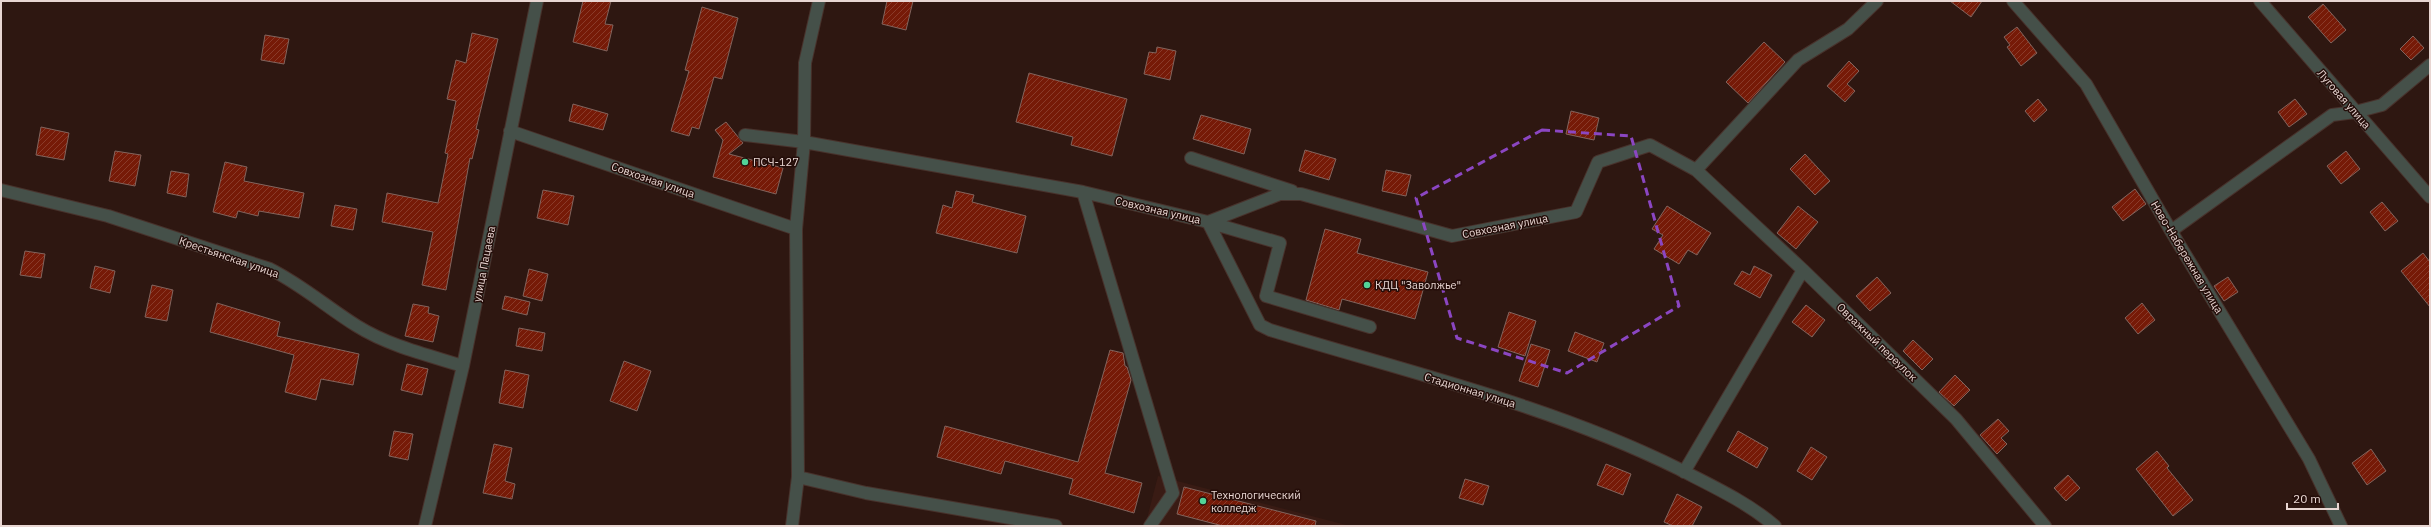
<svg xmlns="http://www.w3.org/2000/svg" width="2431" height="527" viewBox="0 0 2431 527" font-family="'IBM Plex Sans',sans-serif">
<style>
.built{fill:#391b14}
.building{fill:url(#building-hatch);stroke:#82645d}
.lines{fill:none;stroke-linecap:round;stroke-linejoin:round}
.minor-casing{stroke:#48322c;stroke-width:14}
.minor{stroke:#455049;stroke-width:12}
.marked{fill:none;stroke:#8b46c2;stroke-width:3;stroke-dasharray:8 5;stroke-linejoin:round}
.poi-dot{fill:#52d397;stroke:#240d09;stroke-width:1.5}
.labels{text-anchor:middle;dominant-baseline:central;stroke-width:3;stroke-linejoin:round;paint-order:stroke}
.street-label{font-size:11px;fill:#e8d6d2;stroke:#240d09}
.poi-label{font-size:11px;fill:#e8d6d2;stroke:#240d09;text-anchor:start}
</style>
<defs>
<pattern id="building-hatch" width="6" height="6" patternUnits="userSpaceOnUse"><rect width="6" height="6" fill="#761a07"/><path d="M-1 1l2-2M0 6l6-6M5 7l2-2" fill="none" stroke="#8a3b2a"/></pattern>
</defs>
<rect width="100%" height="100%" fill="#2e1711"/>
<!-- built -->
<path class="built" d="M 1158,476 L 1350,526 L 1145,526 Z"/>
<!-- building -->
<path class="building" d="M 583,1 L 611,1 L 605,24 L 613,25 L 607,51 L 573,42 Z
M 887,1 L 913,1 L 906,30 L 882,24 Z
M 1950,1 L 1982,1 L 1971,17 Z
M 2323,4 L 2346,30 L 2331,43 L 2308,17 Z
M 702,7 L 738,18 L 722,79 L 714,77 L 699,129 L 692,127 L 689,136 L 671,131 L 689,71 L 685,70 Z
M 2017,27 L 2037,53 L 2021,66 L 2007,47 L 2010,45 L 2004,37 Z
M 472,33 L 498,39 L 476,129 L 479,130 L 472,159 L 470,158 L 446,290 L 422,285 L 433,232 L 382,222 L 387,193 L 438,203 L 448,154 L 445,153 L 456,101 L 447,99 L 456,60 L 466,63 Z
M 265,35 L 289,39 L 284,64 L 261,60 Z
M 2413,36 L 2424,48 L 2411,60 L 2400,49 Z
M 1764,42 L 1785,62 L 1748,103 L 1726,82 Z
M 1157,47 L 1176,51 L 1170,80 L 1144,74 L 1149,52 L 1156,53 Z
M 1849,61 L 1859,71 L 1847,84 L 1855,91 L 1845,102 L 1827,86 Z
M 1029,73 L 1127,99 L 1112,156 L 1071,145 L 1073,137 L 1016,122 Z
M 2038,99 L 2047,110 L 2034,122 L 2025,111 Z
M 2295,99 L 2307,114 L 2289,127 L 2278,112 Z
M 573,104 L 608,114 L 603,130 L 569,121 Z
M 1571,111 L 1599,118 L 1594,140 L 1566,134 Z
M 1201,115 L 1251,129 L 1244,154 L 1193,139 Z
M 726,122 L 743,143 L 729,154 L 783,168 L 776,194 L 713,177 L 723,140 L 715,130 Z
M 41,127 L 69,133 L 64,160 L 36,155 Z
M 1305,150 L 1336,159 L 1329,180 L 1299,171 Z
M 115,151 L 141,155 L 135,186 L 109,181 Z
M 2346,151 L 2360,169 L 2341,184 L 2327,166 Z
M 1805,154 L 1830,181 L 1815,195 L 1790,169 Z
M 225,162 L 247,167 L 244,181 L 304,193 L 299,218 L 259,211 L 258,216 L 238,211 L 236,218 L 213,212 Z
M 1386,170 L 1411,175 L 1406,196 L 1382,191 Z
M 171,171 L 189,174 L 186,197 L 167,193 Z
M 2135,189 L 2146,204 L 2123,221 L 2112,207 Z
M 543,190 L 574,196 L 568,225 L 537,218 Z
M 956,191 L 974,195 L 972,202 L 1026,216 L 1017,253 L 936,233 L 943,205 L 952,208 Z
M 2382,202 L 2398,221 L 2385,231 L 2370,212 Z
M 335,205 L 357,209 L 353,230 L 331,226 Z
M 1667,206 L 1711,233 L 1697,255 L 1688,250 L 1679,264 L 1654,249 L 1663,235 L 1652,229 Z
M 1798,206 L 1818,222 L 1796,249 L 1777,233 Z
M 1325,229 L 1361,239 L 1357,253 L 1428,272 L 1415,319 L 1342,299 L 1339,310 L 1306,300 Z
M 25,251 L 45,254 L 41,278 L 20,275 Z
M 2423,253 L 2430,262 L 2430,307 L 2401,271 Z
M 95,266 L 115,271 L 110,293 L 90,288 Z
M 1754,266 L 1772,275 L 1760,298 L 1734,284 L 1742,271 L 1750,275 Z
M 529,269 L 548,274 L 542,301 L 523,296 Z
M 1877,277 L 1891,293 L 1870,311 L 1856,296 Z
M 2228,277 L 2238,292 L 2224,301 L 2214,286 Z
M 152,285 L 173,290 L 167,321 L 145,317 Z
M 505,296 L 530,302 L 527,315 L 502,309 Z
M 217,303 L 280,322 L 277,336 L 359,354 L 353,385 L 321,379 L 316,400 L 285,392 L 294,355 L 210,332 Z
M 2142,303 L 2155,320 L 2138,334 L 2125,318 Z
M 413,304 L 429,307 L 428,313 L 439,316 L 433,342 L 405,336 Z
M 1806,305 L 1825,320 L 1812,337 L 1792,322 Z
M 1509,312 L 1536,321 L 1525,356 L 1498,347 Z
M 519,328 L 545,333 L 542,351 L 516,346 Z
M 1575,332 L 1604,343 L 1597,362 L 1568,351 Z
M 1913,340 L 1933,359 L 1922,370 L 1903,351 Z
M 1531,344 L 1550,350 L 1538,387 L 1519,381 Z
M 1110,350 L 1123,353 L 1125,366 L 1127,367 L 1131,380 L 1105,473 L 1142,483 L 1134,513 L 1069,494 L 1073,479 L 1005,461 L 1001,474 L 937,457 L 945,426 L 1078,462 Z
M 624,361 L 651,371 L 637,411 L 610,401 Z
M 407,364 L 428,369 L 422,395 L 401,390 Z
M 505,370 L 529,375 L 523,408 L 499,403 Z
M 1955,375 L 1970,390 L 1954,406 L 1939,392 Z
M 1998,419 L 2009,431 L 2001,438 L 2007,444 L 1997,454 L 1980,435 Z
M 394,431 L 413,434 L 408,460 L 389,456 Z
M 1738,431 L 1768,448 L 1757,468 L 1727,451 Z
M 494,444 L 512,448 L 505,481 L 515,484 L 512,499 L 483,493 Z
M 1811,447 L 1827,457 L 1812,480 L 1797,471 Z
M 2371,449 L 2386,471 L 2367,485 L 2352,463 Z
M 2157,451 L 2169,466 L 2167,468 L 2193,500 L 2173,516 L 2136,469 Z
M 1606,464 L 1631,474 L 1623,495 L 1597,485 Z
M 2068,475 L 2080,488 L 2066,501 L 2054,488 Z
M 1465,479 L 1489,486 L 1483,505 L 1459,498 Z
M 1184,487 L 1316,521 L 1315,526 L 1223,526 L 1177,514 Z
M 1677,494 L 1702,507 L 1692,526 L 1673,526 L 1664,522 Z"/>
<g class="lines">
<!-- minor casing -->
<g class="minor-casing">
<path id="minor" d="M 2013,1 L 2086,84 L 2171,231 L 2309,459 L 2341,526
M 2260,1 L 2430,197
M 510,131 L 796,229
M 745,135 L 804,142 L 1083,192 L 1208,222 L 1280,194 L 1301,194 L 1452,236 L 1576,212 L 1598,162 L 1650,145 L 1696,170 L 1798,60 L 1848,29 L 1877,1
M 1191,158 L 1292,191
M 1696,170 L 1803,270 L 1956,419 L 2045,526
M 1,190 L 108,216 L 270,269 C 302,285 328,308 357,326 C 389,346 428,355 463,366
M 1083,192 L 1173,493 L 1150,526
M 1208,222 L 1260,325 L 1270,330 C 1407,372 1550,405 1679,469 C 1712,486 1747,502 1775,526
M 1208,222 L 1280,243 L 1266,296 L 1370,327
M 2171,231 L 2332,115 L 2355,112 L 2382,105 L 2430,65
M 1684,472 L 1803,270
M 798,477 L 866,493 L 1056,526
M 425,526 L 463,366 L 537,1
M 792,526 L 798,477 L 796,229 L 804,142 L 805,63 L 819,1"/>
</g>
<!-- minor -->
<use href="#minor" class="minor"/>
</g>
<!-- marked area -->
<path class="marked" d="M 1542,130 L 1631,136 L 1679,306 L 1567,373 L 1457,338 L 1416,198 Z"/>
<!-- markers -->
<g class="poi-dot">
<circle cx="745" cy="162" r="4"/>
<circle cx="1367" cy="285" r="4"/>
<circle cx="1203" cy="501" r="4"/>
</g>
<g class="labels">
<!-- street labels -->
<g class="street-label">
<text transform="translate(2344 99) rotate(49)">Луговая улица</text>
<text transform="translate(653 180) rotate(19)">Совхозная улица</text>
<text transform="translate(1158 210) rotate(13)">Совхозная улица</text>
<text transform="translate(1505 226) rotate(-11)">Совхозная улица</text>
<text transform="translate(229 257) rotate(19)">Крестьянская улица</text>
<text transform="translate(2187 257) rotate(59)">Ново-Набережная улица</text>
<text transform="translate(484 264) rotate(-79)">улица Пацаева</text>
<text transform="translate(1877 342) rotate(44)">Овражный переулок</text>
<text transform="translate(1470 390) rotate(17)">Стадионная улица</text>
</g>
<!-- poi labels -->
<g class="poi-label">
<text x="753" y="162">ПСЧ-127</text>
<text x="1375" y="285">КДЦ "Заволжье"</text>
<text x="1211" y="495">Технологический<tspan x="1211" dy="13">колледж</tspan></text>
</g>
</g>
<!-- border -->
<rect width="2431" height="527" fill="none" stroke="#e8d6d2" stroke-width="4"/>
<!-- scale -->
<path d="M2287 503v6h51v-6" fill="none" stroke="#e8d6d2" stroke-width="2"/>
<text x="2293" y="503" font-size="12" fill="#e8d6d2" stroke="#240d09" stroke-width="3" paint-order="stroke">20 m</text>
</svg>
